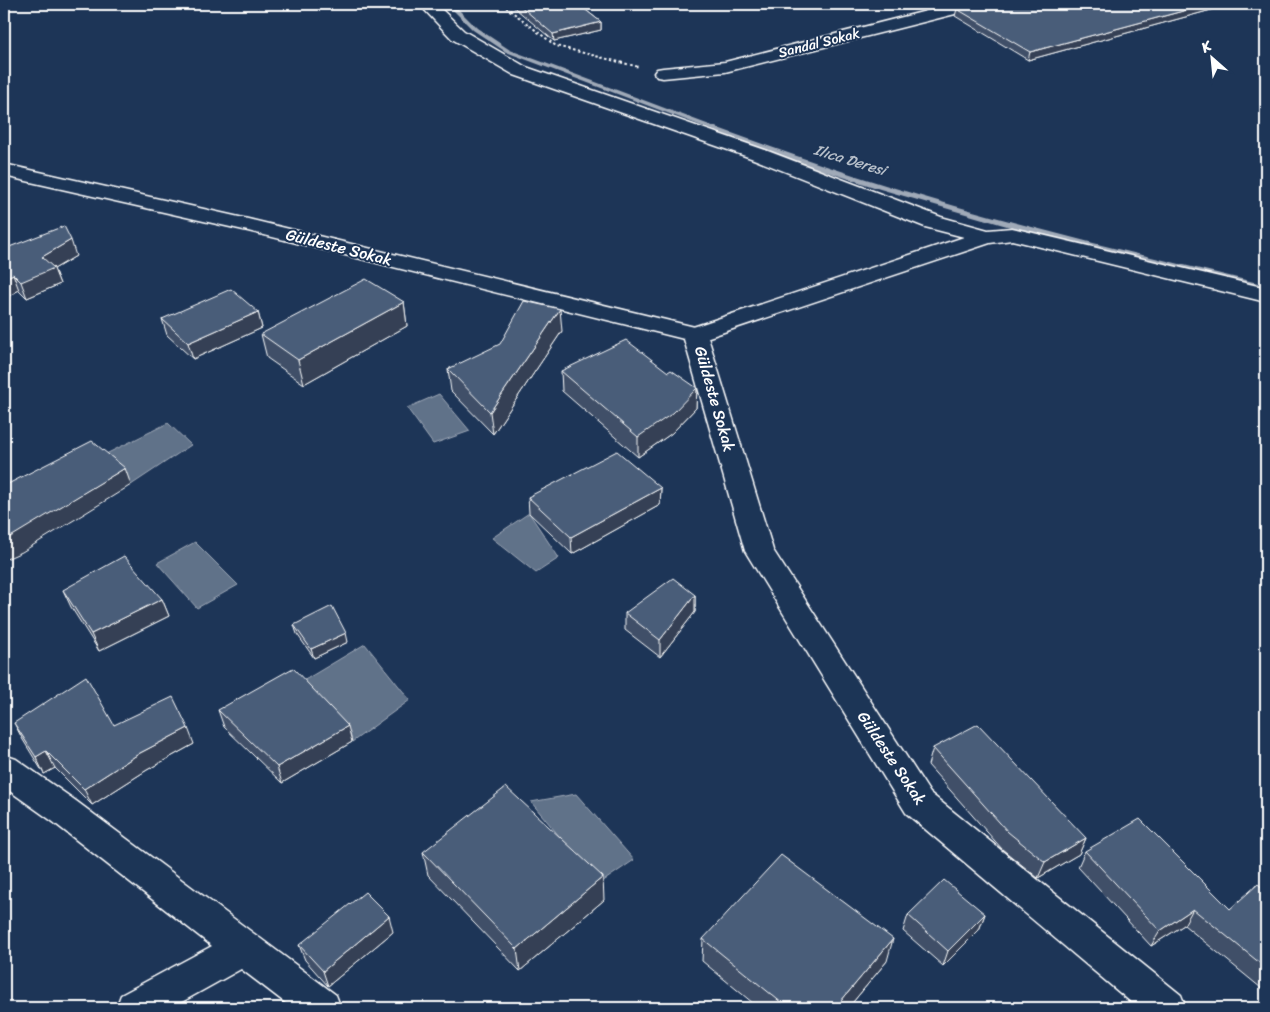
<svg xmlns="http://www.w3.org/2000/svg" width="1270" height="1012" viewBox="0 0 1270 1012" font-family="Sriracha,sans-serif">
<style>
.water{fill:#617289;stroke:#a0aab8}
.lines{fill:none;stroke-linecap:round;stroke-linejoin:round}
.stream{fill:#a0aab8;fill-rule:evenodd}
.street-casing{stroke:#fff;stroke-width:3}
.secondary-casing{stroke:#fff;stroke-width:3}
.path{stroke:#fff;stroke-width:2;stroke-dasharray:2.5 2.5;stroke-linecap:butt}
.street{fill:#1d3557;fill-rule:evenodd}
.secondary{fill:#1d3557;fill-rule:evenodd}
.wall{fill:#405068;stroke:#fff}
.shaded-wall{fill:#344155;stroke:#fff}
.building{fill:#4a5d79;stroke:#fff}
.labels{text-anchor:middle;dominant-baseline:central;stroke-width:4;stroke-linejoin:round;paint-order:stroke}
.far-street-label{font-size:14px;fill:#fff;stroke:#1d3557}
.far-water-label{font-size:15px;font-style:italic;fill:#b8c0ca;stroke:#1d3557}
.street-label{font-size:16px;fill:#fff;stroke:#1d3557}
</style>
<rect width="100%" height="100%" fill="#1d3557"/>
<filter id="ink" filterUnits="userSpaceOnUse"><feTurbulence type="fractalNoise" baseFrequency=".02" numOctaves="2"/><feDisplacementMap in="SourceGraphic" scale="10" xChannelSelector="R" yChannelSelector="G"/><feConvolveMatrix kernelMatrix="1 2 1 2 8 2 1 2 1" color-interpolation-filters="sRGB"/></filter>
<g filter="url(#ink)">
<!-- water -->
<path class="water" d="M 439,394 L 470,431 L 433,444 L 407,408 Z
M 168,423 L 191,445 L 131,485 L 98,458 Z
M 529,513 L 559,558 L 536,573 L 492,538 Z
M 195,542 L 238,585 L 197,608 L 157,563 Z
M 365,644 L 410,700 L 352,742 L 298,684 Z
M 576,794 L 634,860 L 599,884 L 531,802 Z"/>
<g class="lines">
<!-- stream -->
<path class="stream" d="M 447,4 L 453,4 L 477,28 L 510,50 C 635,96 758,146 885,185 C 1010,224 1138,254 1266,285 L 1266,289 L 1031,233 L 880,189 L 797,162 L 506,52 L 473,30 Z"/>
<!-- street casing -->
<g class="street-casing">
<path id="street" d="M 419,4 L 436,4 L 464,31 L 526,67 L 765,150 L 941,217 L 988,230 L 1012,228 L 1266,288 L 1266,302 L 1012,240 L 990,243 L 703,339 L 695,341 L 687,339 L 683,334 L 687,329 L 964,237 L 925,227 L 751,158 L 514,75 L 452,39 Z
M 954,4 L 981,4 L 979,8 L 725,72 L 663,78 L 657,77 L 654,73 L 657,69 L 663,68 L 725,62 Z
M 4,755 L 16,759 L 76,801 L 336,995 L 341,1008 L 292,1008 L 241,969 L 171,1008 L 116,1008 L 121,995 L 212,946 L 52,821 L 4,787 Z"/>
</g>
<!-- secondary casing -->
<g class="secondary-casing">
<path id="secondary" d="M 4,164 L 248,219 L 703,329 L 707,334 L 773,550 L 930,793 L 1181,995 L 1186,1008 L 1138,1008 L 906,813 L 745,551 L 684,339 L 248,231 L 4,176 Z"/>
</g>
<!-- path -->
<path class="path" d="M 502,4 L 556,46 L 639,67"/>
<!-- street -->
<use href="#street" class="street"/>
<!-- secondary -->
<use href="#secondary" class="secondary"/>
</g>
<!-- wall -->
<path class="wall" d="M 510,4 L 578,4 L 601,22 L 601,30 L 554,41 Z
M 976,4 L 1233,4 L 1028,60 L 955,16 L 957,9 Z
M 4,249 L 76,256 L 54,269 L 60,284 L 27,298 L 19,290 L 4,299 Z
M 404,302 L 407,326 L 304,384 L 267,358 L 261,334 Z
M 258,312 L 262,328 L 193,359 L 167,335 L 162,319 Z
M 562,331 L 493,434 L 451,391 L 448,369 Z
M 561,371 L 668,372 L 697,388 L 696,408 L 672,433 L 638,457 L 562,391 Z
M 661,488 L 660,505 L 572,554 L 529,513 L 528,497 Z
M 63,590 L 162,599 L 169,616 L 99,651 L 71,607 Z
M 695,595 L 695,612 L 660,657 L 625,630 L 625,613 Z
M 294,625 L 348,642 L 314,658 L 297,634 Z
M 218,710 L 352,742 L 282,783 L 224,727 Z
M 14,723 L 114,725 L 194,744 L 147,770 L 92,805 L 55,768 L 44,774 L 23,740 Z
M 933,748 L 1086,838 L 1079,854 L 1038,878 L 1002,849 L 928,765 Z
M 1085,851 L 1230,909 L 1266,891 L 1266,992 L 1184,925 L 1151,946 L 1078,867 Z
M 423,852 L 604,900 L 520,971 L 428,875 Z
M 985,914 L 979,930 L 943,966 L 903,931 L 908,915 Z
M 393,932 L 328,986 L 305,960 L 299,945 Z
M 703,939 L 887,961 L 848,1008 L 759,1008 L 702,961 Z"/>
<!-- shaded-wall -->
<path class="shaded-wall" d="M 1209,4 L 1233,4 L 1028,60 L 1030,52 Z
M 601,22 L 601,30 L 554,41 L 553,34 Z
M 71,240 L 76,256 L 54,269 L 60,284 L 27,298 L 21,282 L 42,257 Z
M 13,274 L 19,290 L 4,299 L 4,279 Z
M 404,302 L 407,326 L 304,384 L 298,360 Z
M 560,309 L 562,331 L 493,434 L 490,412 Z
M 258,312 L 262,328 L 193,359 L 188,343 Z
M 697,388 L 696,408 L 672,433 L 638,457 L 638,437 Z
M 125,468 L 131,485 L 22,552 L 4,560 L 4,540 Z
M 661,488 L 660,505 L 572,554 L 571,537 Z
M 695,595 L 695,612 L 660,657 L 660,640 Z
M 162,599 L 169,616 L 99,651 L 91,634 Z
M 346,633 L 348,642 L 314,658 L 311,649 Z
M 348,726 L 352,742 L 282,783 L 277,767 Z
M 188,728 L 194,744 L 147,770 L 92,805 L 84,789 L 140,753 Z
M 46,751 L 55,768 L 44,774 L 36,757 Z
M 1086,838 L 1079,854 L 1038,878 L 1045,862 Z
M 603,877 L 604,900 L 520,971 L 517,949 Z
M 1193,909 L 1184,925 L 1151,946 L 1160,931 Z
M 985,914 L 979,930 L 943,966 L 948,951 Z
M 389,916 L 393,932 L 328,986 L 323,971 Z
M 893,939 L 887,961 L 848,1008 L 835,1008 Z"/>
<!-- building -->
<path class="building" d="M 518,4 L 578,4 L 601,22 L 553,34 Z
M 976,4 L 1209,4 L 1030,52 L 957,9 Z
M 64,226 L 71,240 L 42,257 L 54,268 L 21,282 L 13,274 L 4,279 L 4,249 Z
M 366,279 L 404,302 L 298,360 L 261,334 Z
M 231,289 L 258,312 L 188,343 L 162,319 Z
M 524,301 L 560,309 L 490,412 L 448,369 L 500,344 Z
M 626,340 L 668,372 L 671,370 L 697,388 L 673,413 L 638,437 L 561,371 Z
M 92,441 L 125,468 L 14,535 L 4,540 L 4,486 Z
M 617,451 L 661,488 L 571,537 L 528,497 Z
M 124,556 L 162,599 L 91,634 L 63,590 Z
M 673,578 L 695,595 L 660,640 L 625,613 Z
M 332,606 L 346,633 L 311,649 L 294,625 Z
M 293,668 L 348,726 L 277,767 L 218,710 Z
M 86,676 L 114,725 L 173,697 L 188,728 L 140,753 L 84,789 L 46,751 L 36,757 L 14,723 Z
M 978,724 L 1086,838 L 1045,862 L 1008,832 L 933,748 Z
M 506,787 L 603,877 L 517,949 L 423,852 Z
M 1140,819 L 1230,909 L 1258,884 L 1266,891 L 1266,968 L 1193,909 L 1160,931 L 1085,851 Z
M 781,855 L 893,939 L 835,1008 L 788,1008 L 703,939 Z
M 944,880 L 985,914 L 948,951 L 908,915 Z
M 365,892 L 389,916 L 323,971 L 299,945 Z"/>
</g>
<g class="labels">
<!-- far-street labels -->
<g class="far-street-label">
<text transform="translate(819 43) rotate(-14)">Sandal Sokak</text>
</g>
<!-- far-water labels -->
<g class="far-water-label">
<text transform="translate(850 160) rotate(17)">Ilıca Deresi</text>
</g>
<!-- street labels -->
<g class="street-label">
<text transform="translate(339 247) rotate(14)">Güldeste Sokak</text>
<text transform="translate(715 399) rotate(74)">Güldeste Sokak</text>
<text transform="translate(892 758) rotate(56)">Güldeste Sokak</text>
</g>
</g>
<!-- margin -->
<rect width="1270" height="1012" fill="none" stroke="#1d3557" stroke-width="20"/>
<rect x="10" y="10" width="1250" height="992" fill="none" stroke="#fff" stroke-width="2" filter="url(#ink)"/>
<!-- north arrow -->
<g transform="translate(1212 58) rotate(333)" stroke="#1d3557" stroke-width="4" paint-order="stroke">
<path d="M0-4L9 19L0 12L-9 19Z" fill="#ffffff"/>
<text y="-8" font-size="14" font-weight="bold" text-anchor="middle" fill="#ffffff">K</text>
</g>
</svg>
